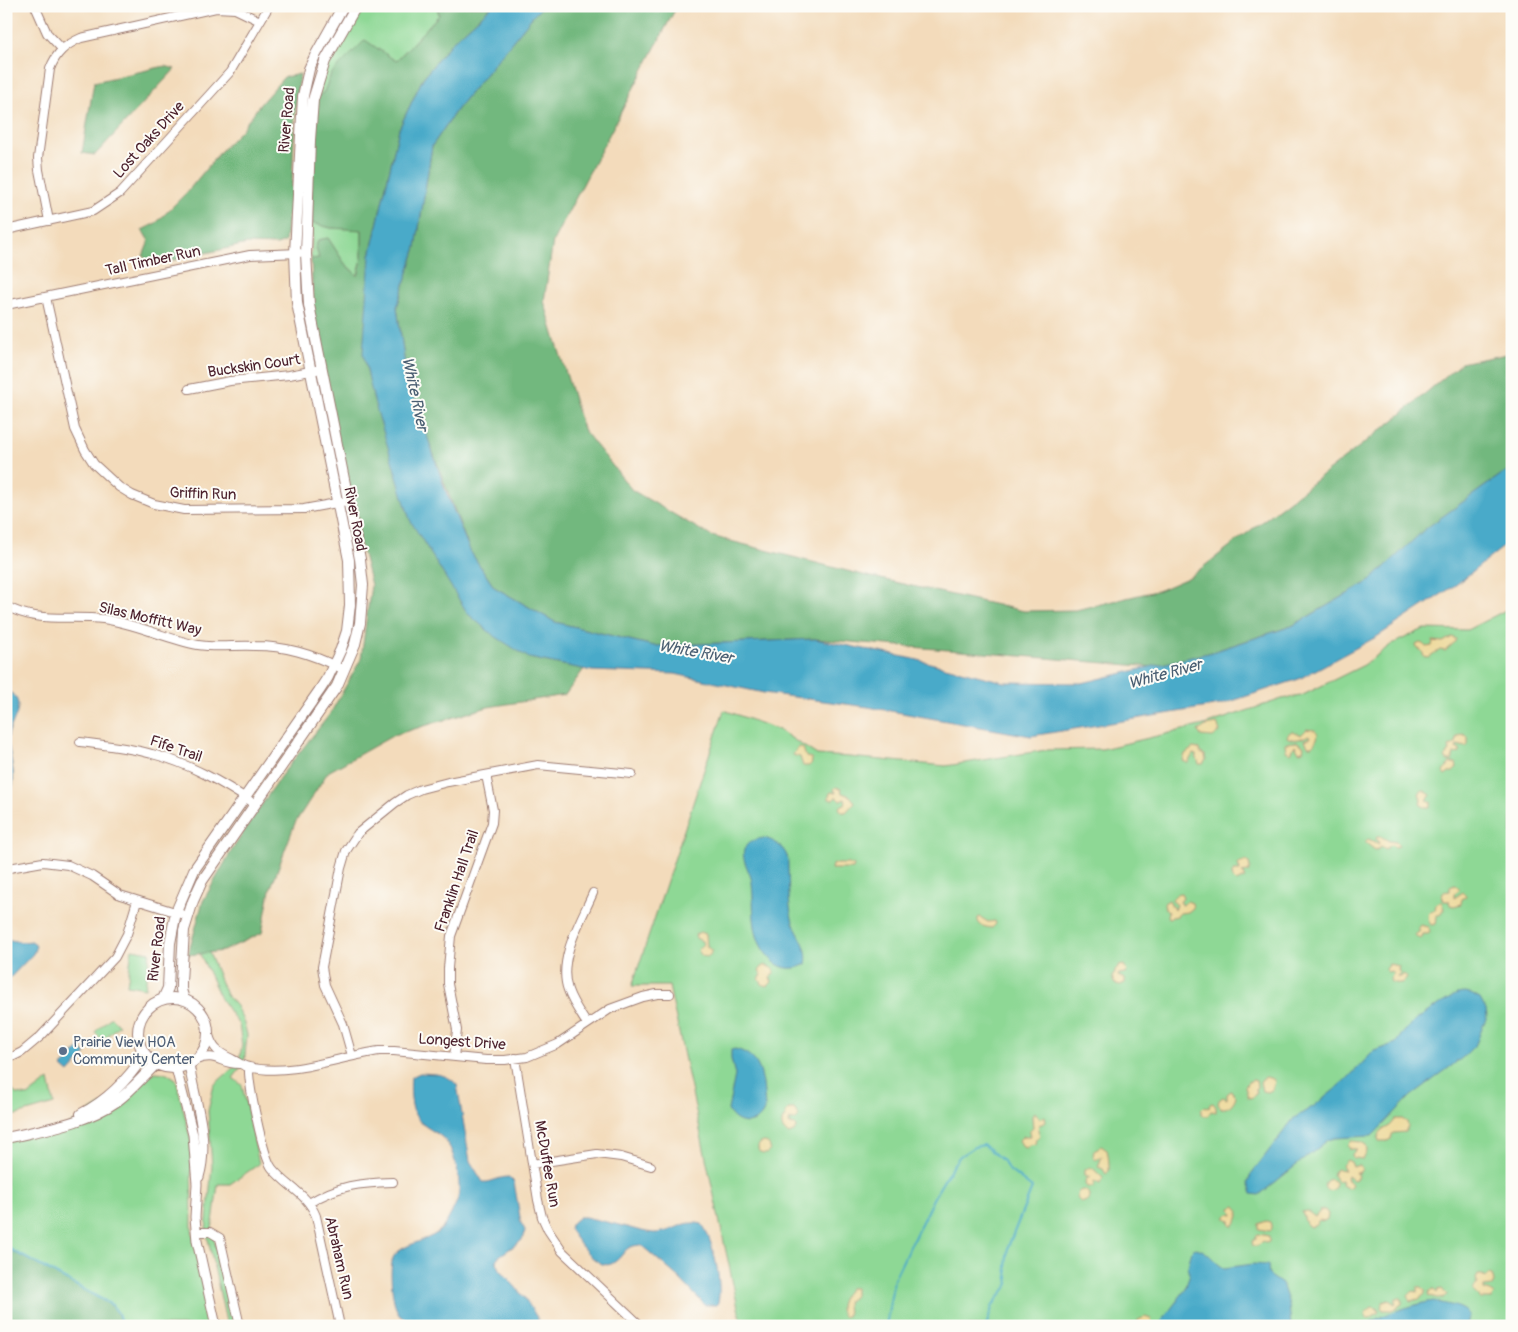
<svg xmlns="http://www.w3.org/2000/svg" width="1518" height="1332" viewBox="0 0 1518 1332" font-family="Pangolin,sans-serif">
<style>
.green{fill:#8ed895;stroke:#6c7c60}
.forest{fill:#72b87e;stroke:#5e6c54}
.sand{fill:#eeda9e;stroke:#9c7c64}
.water{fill:#4aaac9;stroke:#4a647a}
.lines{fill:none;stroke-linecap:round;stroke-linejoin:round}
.stream{stroke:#4aaac9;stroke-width:2}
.minor-casing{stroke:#9e7d73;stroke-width:10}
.tertiary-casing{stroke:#9e7d73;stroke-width:11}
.secondary-casing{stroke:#9e7d73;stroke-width:12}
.minor{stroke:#fff;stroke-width:8}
.tertiary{stroke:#fff;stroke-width:9}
.secondary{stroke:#fff;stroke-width:10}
.service-dot{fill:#5c6f8a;stroke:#fdfcf7;stroke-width:2}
.labels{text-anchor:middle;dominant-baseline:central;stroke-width:4;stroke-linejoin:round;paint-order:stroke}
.street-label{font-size:15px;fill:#4a1f2b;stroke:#fdfcf7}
.service-label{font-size:15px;fill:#4e5e75;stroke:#fdfcf7;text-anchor:start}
.water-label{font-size:16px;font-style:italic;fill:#4a5e72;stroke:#fdfcf7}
</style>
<rect width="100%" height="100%" fill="#fdfcf7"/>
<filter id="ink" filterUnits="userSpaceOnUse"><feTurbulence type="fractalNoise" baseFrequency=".02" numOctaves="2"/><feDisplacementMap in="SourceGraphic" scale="10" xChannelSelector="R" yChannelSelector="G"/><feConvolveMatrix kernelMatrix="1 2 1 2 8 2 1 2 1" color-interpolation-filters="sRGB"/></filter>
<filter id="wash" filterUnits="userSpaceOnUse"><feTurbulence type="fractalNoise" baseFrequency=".0096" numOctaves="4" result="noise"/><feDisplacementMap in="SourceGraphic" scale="20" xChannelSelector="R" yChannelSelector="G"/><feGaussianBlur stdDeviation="1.12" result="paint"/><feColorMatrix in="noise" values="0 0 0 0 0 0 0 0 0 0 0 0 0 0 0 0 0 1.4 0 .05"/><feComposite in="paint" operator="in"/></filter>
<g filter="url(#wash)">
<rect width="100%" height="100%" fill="#f3dbbb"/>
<!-- green -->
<path class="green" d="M 356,6 L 437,6 L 439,15 L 396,61 L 331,74 L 324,92 L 313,100 L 320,72 Z
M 312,223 L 331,228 L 362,229 L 362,259 L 357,277 L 354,351 L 359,387 L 350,426 L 369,459 L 368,487 L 381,514 L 388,545 L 403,563 L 413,584 L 452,634 L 456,648 L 453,657 L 424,678 L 377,695 L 366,703 L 358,715 L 347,741 L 341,746 L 327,751 L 315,759 L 279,819 L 269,831 L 261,858 L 231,905 L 216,918 L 207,931 L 206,945 L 226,995 L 236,1006 L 244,1023 L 247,1035 L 244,1064 L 233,1078 L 242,1085 L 259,1164 L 230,1184 L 218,1184 L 212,1230 L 235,1326 L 227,1326 L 206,1230 L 212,1166 L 208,1111 L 214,1085 L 235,1066 L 240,1056 L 242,1045 L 239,1025 L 221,999 L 201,956 L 197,943 L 213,915 L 229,902 L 257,856 L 265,829 L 277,816 L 300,771 L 312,754 L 324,746 L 340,741 L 344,737 L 353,712 L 362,699 L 375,690 L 422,673 L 449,654 L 452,647 L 449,635 L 415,595 L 400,564 L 386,547 L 378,516 L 365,487 L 363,474 L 366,460 L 349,433 L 345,424 L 354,396 L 350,351 L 353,271 L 345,264 L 328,238 L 318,240 L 316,248 L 319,258 L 311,259 Z
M 1512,605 L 1512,1326 L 742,1326 L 669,986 L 632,986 L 724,710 L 779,730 L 817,755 L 849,757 L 946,766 L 1046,750 L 1102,749 L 1204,725 L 1282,699 L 1301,696 L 1364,665 L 1392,644 L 1424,629 L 1467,630 L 1504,611 Z
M 132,949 L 150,952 L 145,988 L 127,985 Z
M 111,1017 L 119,1025 L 102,1041 L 95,1032 Z
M 155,1072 L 167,1073 L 176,1079 L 191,1141 L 192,1229 L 211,1326 L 122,1326 L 118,1313 L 112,1305 L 6,1248 L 6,1141 L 65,1127 Z
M 49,1080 L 54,1104 L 6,1118 L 6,1083 L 16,1094 L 28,1096 Z"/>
<!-- forest -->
<path class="forest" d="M 437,6 L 492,6 L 452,42 L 423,78 L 399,129 L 370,256 L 374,401 L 529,658 L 584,669 L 565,695 L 488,707 L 394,735 L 328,772 L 295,823 L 270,890 L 262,933 L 223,951 L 188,955 L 203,901 L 232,850 L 280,777 L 330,714 L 361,659 L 371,585 L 349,501 L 314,326 L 311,259 L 319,258 L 316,248 L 318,240 L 328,238 L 345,264 L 358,276 L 362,259 L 362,230 L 331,228 L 312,223 L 310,140 L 313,100 L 324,92 L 331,74 L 365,40 L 396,61 L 439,15 Z
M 543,6 L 677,6 L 553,241 L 544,301 L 583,429 L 632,490 L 711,536 L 863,575 L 1024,611 L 1076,610 L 1160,590 L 1190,577 L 1394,420 L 1461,363 L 1512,353 L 1512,470 L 1502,474 L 1435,522 L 1370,581 L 1292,626 L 1212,652 L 1154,667 L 815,639 L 654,646 L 555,622 L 494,587 L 470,551 L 426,434 L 406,373 L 397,307 L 416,247 L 432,146 L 457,109 L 533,16 Z
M 165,66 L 175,69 L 95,155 L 82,153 L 94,82 Z
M 300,74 L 295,112 L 291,210 L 288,215 L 285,242 L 277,245 L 247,244 L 151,265 L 143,256 L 149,241 L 142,230 L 156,223 L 187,192 L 220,152 L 242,129 L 261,103 L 284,77 Z
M 6,1248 L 106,1301 L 116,1310 L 122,1326 L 6,1326 Z"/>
<!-- sand -->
<path class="sand" d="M 1452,637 L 1456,639 L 1454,643 L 1445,651 L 1440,650 L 1429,658 L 1424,657 L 1422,651 L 1417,648 L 1416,645 L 1420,643 L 1423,644 L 1426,647 L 1432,646 L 1433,641 L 1443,642 Z
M 1217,724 L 1220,731 L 1213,737 L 1201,736 L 1198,731 L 1206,726 Z
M 1307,729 C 1309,730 1311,729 1314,730 C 1322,733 1315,743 1312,746 L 1308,746 L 1305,740 L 1310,738 L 1309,735 C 1303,738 1294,742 1287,737 L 1288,734 L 1292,731 L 1301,735 Z
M 1463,734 L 1468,737 L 1468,745 L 1466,747 L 1457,745 L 1456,748 L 1460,750 L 1460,753 L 1454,754 L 1452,761 L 1447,761 L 1445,757 L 1447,753 L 1450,751 L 1449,747 L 1456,743 L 1457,737 Z
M 1297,742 L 1304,746 L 1303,751 L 1299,752 L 1295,745 L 1291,753 L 1286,751 L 1285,743 Z
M 799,747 L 803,748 L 806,757 L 811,758 L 812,763 L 809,766 L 803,766 L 800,757 L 793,755 L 797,748 Z
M 1193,748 L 1199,749 L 1200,753 L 1205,755 L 1206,760 L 1203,764 L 1199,764 L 1196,755 L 1193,754 L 1188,763 L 1183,761 L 1185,754 Z
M 1450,763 L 1456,763 L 1457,768 L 1453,772 L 1449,772 L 1445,775 L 1443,772 Z
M 836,787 L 841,789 L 842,793 L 850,796 L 855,802 L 846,812 L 842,812 L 839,808 L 841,806 L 846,803 L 845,799 L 840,801 L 836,797 L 833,800 L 829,799 L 829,795 L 831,792 L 836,793 L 834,789 Z
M 1423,790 L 1431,795 L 1427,800 L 1431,802 L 1431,807 L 1424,807 L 1420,804 L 1421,799 L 1419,793 Z
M 1377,837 L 1382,837 L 1389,841 L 1396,842 L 1399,846 L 1395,847 L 1391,845 L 1386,849 L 1381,846 L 1379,849 L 1375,850 L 1365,842 L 1368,839 L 1379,844 L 1376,838 Z
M 1246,861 L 1249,863 L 1250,867 L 1248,872 L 1242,873 L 1245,875 L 1245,878 L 1236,882 L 1233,879 L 1232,873 L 1234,871 L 1240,871 L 1238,864 Z
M 835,864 L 848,864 L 854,866 L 853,869 L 831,869 L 832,865 Z
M 1455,884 L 1460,889 L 1454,894 L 1454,898 L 1463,892 L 1466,895 L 1465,897 L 1462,899 L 1461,904 L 1454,906 L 1450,905 L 1449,901 L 1444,901 L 1442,895 L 1443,892 L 1450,891 L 1450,886 Z
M 1178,893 L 1181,894 L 1183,898 L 1180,902 L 1181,905 L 1183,905 L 1187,901 L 1192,903 L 1193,908 L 1188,912 L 1180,913 L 1177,916 L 1168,918 L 1167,916 L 1168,912 L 1165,909 L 1164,903 L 1169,900 L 1174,910 L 1176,905 L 1172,899 Z
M 1441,901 L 1444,909 L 1440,915 L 1436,915 L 1437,918 L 1436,924 L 1431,925 C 1428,921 1427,915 1430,911 L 1435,910 L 1436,904 Z
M 980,917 L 988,922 L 995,921 L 996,924 L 992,928 C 985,927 977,926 978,918 Z
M 1420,925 L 1428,927 L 1430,931 L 1428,934 L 1423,934 L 1422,938 L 1419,939 L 1415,935 L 1420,931 L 1418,928 Z
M 700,932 L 706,934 L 707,947 L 711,950 L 711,954 L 707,957 L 702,956 L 698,950 L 703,944 L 702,941 L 696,938 L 695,935 Z
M 1389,964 L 1399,966 L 1398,970 L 1400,973 L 1397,977 L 1399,977 L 1404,974 L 1407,978 C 1404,984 1397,984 1391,982 L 1390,978 L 1393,973 L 1391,971 L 1387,972 L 1385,969 Z
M 764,965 L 772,968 L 775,973 L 770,977 L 772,982 L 768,986 L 763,985 L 759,979 L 762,975 L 759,971 Z
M 1124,965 L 1127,971 L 1125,973 L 1119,974 L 1118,976 L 1125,979 L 1125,983 L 1120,985 L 1114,983 L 1112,977 L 1115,973 L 1115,970 L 1119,966 Z
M 1266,1077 L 1273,1079 L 1275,1082 L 1272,1090 L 1267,1092 L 1262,1091 L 1260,1082 L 1262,1079 Z
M 1253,1080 L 1256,1081 L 1257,1087 L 1255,1089 L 1256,1094 L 1251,1098 L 1248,1097 L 1245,1087 L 1248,1082 Z
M 1231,1091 L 1236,1096 C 1234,1103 1229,1109 1221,1108 L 1218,1104 L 1219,1100 L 1223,1097 L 1227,1099 L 1227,1094 Z
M 1213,1103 L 1216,1107 L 1216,1112 L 1211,1111 L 1208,1116 L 1204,1116 L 1201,1114 L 1201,1110 L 1205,1106 L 1209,1108 L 1210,1104 Z
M 789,1109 L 794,1109 L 799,1116 L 796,1120 L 790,1120 L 789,1124 L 795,1125 L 796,1128 L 794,1132 L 788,1134 C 783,1131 780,1125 783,1119 L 786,1117 L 785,1113 Z
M 1035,1112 L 1040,1119 L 1045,1116 L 1046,1122 L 1039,1125 L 1038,1130 L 1040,1135 L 1036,1139 L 1035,1144 L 1030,1145 L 1026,1148 L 1023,1147 L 1019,1140 L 1023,1136 L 1030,1136 L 1029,1132 L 1033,1128 L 1032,1116 Z
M 1396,1119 L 1402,1119 L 1407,1122 L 1408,1126 L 1405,1132 L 1393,1133 L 1391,1139 L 1387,1141 L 1379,1141 L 1378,1138 C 1379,1131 1383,1130 1388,1127 C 1391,1126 1393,1122 1396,1119 Z
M 1352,1141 L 1361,1142 L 1366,1145 L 1367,1151 L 1363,1159 L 1353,1158 L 1352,1154 L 1357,1149 L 1350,1149 L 1348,1145 Z
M758 1148a6 6 0 1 1 12 0a6 6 0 1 1-12 0Z
M 1101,1146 L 1107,1150 C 1109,1157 1109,1164 1109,1171 L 1106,1174 L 1103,1169 L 1098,1167 L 1102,1156 L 1096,1160 L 1093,1157 L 1094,1150 Z
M 1347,1160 L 1351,1162 L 1353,1167 L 1359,1165 L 1362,1169 L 1359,1173 L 1355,1172 L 1358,1176 L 1356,1179 L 1353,1180 L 1348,1176 L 1347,1179 L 1352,1184 L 1350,1187 L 1347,1188 L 1342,1185 L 1341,1180 L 1337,1181 L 1333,1175 L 1335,1170 L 1338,1169 L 1345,1170 L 1342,1165 Z
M 1090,1167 C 1095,1169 1098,1174 1103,1178 L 1102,1181 L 1100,1184 L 1094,1181 L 1094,1187 L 1087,1187 L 1085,1184 L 1086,1179 L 1090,1177 L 1085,1175 L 1085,1170 Z
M1324.5 1185a5.5 5.5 0 1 1 11 0a5.5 5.5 0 1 1-11 0Z
M1077 1196a6 6 0 1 1 12 0a6 6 0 1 1-12 0Z
M 1236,1206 L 1240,1211 L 1238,1219 L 1234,1225 L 1231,1225 L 1230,1221 L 1226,1219 L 1226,1216 L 1229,1214 L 1233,1215 L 1231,1208 Z
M 1321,1210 L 1325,1210 L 1328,1214 L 1327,1219 L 1324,1221 L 1319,1220 L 1316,1224 L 1310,1227 L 1306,1224 L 1302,1212 L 1307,1211 L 1315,1217 Z
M 1266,1221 L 1270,1222 L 1272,1229 L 1270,1231 L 1259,1229 L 1259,1224 Z
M 1258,1234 L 1269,1236 L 1269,1242 L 1266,1243 L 1263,1241 L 1258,1246 L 1253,1246 L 1252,1241 L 1256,1239 L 1256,1236 Z
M 1488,1274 L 1492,1275 L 1494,1282 L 1492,1286 L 1484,1287 L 1484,1290 L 1491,1292 L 1494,1295 L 1491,1299 L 1481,1299 L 1473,1291 L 1475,1286 L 1478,1284 L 1476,1279 L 1478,1275 L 1483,1275 L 1485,1278 Z
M 1417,1287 L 1422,1287 L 1425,1290 L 1425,1294 L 1419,1299 L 1411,1301 L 1408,1296 L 1413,1291 L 1417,1292 Z
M 850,1288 L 855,1288 L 855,1295 L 847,1302 L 848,1315 L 844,1317 C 835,1308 843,1296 850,1288 Z
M 1442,1289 L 1447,1295 L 1442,1299 L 1428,1296 L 1430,1291 L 1434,1290 L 1437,1293 L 1438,1290 Z
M 1396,1298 L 1401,1298 L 1402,1300 L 1402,1304 L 1392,1310 L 1383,1310 L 1381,1307 L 1383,1302 L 1389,1300 L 1395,1304 Z
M 1372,1307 L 1377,1308 L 1379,1312 L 1370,1318 L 1366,1318 L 1365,1313 Z
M 1145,1317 L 1151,1319 L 1152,1326 L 1138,1326 L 1138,1320 Z"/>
<!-- water -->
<path class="water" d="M 492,6 L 543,6 L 533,16 L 457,109 L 432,146 L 416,247 L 397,307 L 406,373 L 445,489 L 470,551 L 494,587 L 555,622 L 654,646 L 815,639 L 914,659 L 1004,682 L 1082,683 L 1212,652 L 1292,626 L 1370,581 L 1425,529 L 1502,474 L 1512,470 L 1512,540 L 1457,584 L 1378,636 L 1299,679 L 1220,705 L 1031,736 L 868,707 L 764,693 L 675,674 L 592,671 L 529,658 L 493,635 L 468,614 L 410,520 L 374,401 L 363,353 L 370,256 L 399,129 L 423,78 L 452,42 Z
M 6,690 C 12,693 17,697 18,704 C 19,718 7,726 8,741 C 9,756 21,786 6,796 Z
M 764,838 C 773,840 783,846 787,856 C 788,859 788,864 788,868 C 789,884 788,902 792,918 C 796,935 810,946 806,964 C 795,970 784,970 774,962 C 749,941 755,911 752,883 C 751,871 738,857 746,846 C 750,840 758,839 764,838 Z
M 6,939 L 21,942 L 32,941 L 36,946 L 33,954 L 6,982 Z
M 1464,993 L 1471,994 L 1480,999 L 1486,1010 L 1487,1016 L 1476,1044 L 1462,1058 L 1411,1096 L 1372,1136 L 1335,1138 L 1328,1140 L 1259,1195 L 1252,1194 L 1248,1183 L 1251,1174 L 1294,1118 L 1314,1106 L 1344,1082 L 1374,1051 L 1396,1043 C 1408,1021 1436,1007 1457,994 Z
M 79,1048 L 86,1054 L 69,1073 L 62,1067 Z
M 735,1049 C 764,1056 763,1082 765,1107 C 761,1127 736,1128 728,1110 L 735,1075 L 731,1059 L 731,1050 Z
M 420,1073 C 435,1074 447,1073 457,1085 L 470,1161 L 483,1182 C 491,1183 498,1177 509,1177 L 514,1182 L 521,1223 L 525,1230 L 524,1237 L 521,1241 L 498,1257 L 496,1260 L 500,1269 L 524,1297 L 538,1319 L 537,1326 L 462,1326 L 407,1319 C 406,1319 401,1316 400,1316 C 392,1307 388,1266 394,1256 C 401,1245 426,1241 437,1233 C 446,1227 453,1210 457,1201 C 463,1187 455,1150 444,1139 C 436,1131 424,1128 417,1118 C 410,1109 410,1088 411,1077 Z
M 579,1217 L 585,1217 C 598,1220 611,1223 623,1226 C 634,1229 643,1232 654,1233 C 674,1233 682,1219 702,1224 C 713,1239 724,1288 717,1305 L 705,1305 L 678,1277 L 641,1245 C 622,1246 626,1255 613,1263 C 598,1273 576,1239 569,1229 L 572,1223 Z
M 1195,1248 C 1209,1250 1213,1262 1224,1268 L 1253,1264 L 1268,1265 L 1269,1275 L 1282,1284 L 1289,1304 L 1291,1326 L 1158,1326 L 1185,1290 L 1190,1273 L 1188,1266 L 1192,1250 Z
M 1434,1301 C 1446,1305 1459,1304 1469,1314 L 1466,1326 L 1366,1326 C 1377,1315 1419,1303 1434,1301 Z"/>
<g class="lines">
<!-- stream -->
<path class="stream" d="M 6,1247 L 112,1305 L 118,1313 L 122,1326
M 886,1326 L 894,1279 L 934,1197 L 953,1165 L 960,1156 L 974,1147 L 984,1145 L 1002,1160 L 1009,1170 L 1032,1188 L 1008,1247 L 1006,1266 L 1009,1284 L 993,1305 L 986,1326"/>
</g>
</g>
<g filter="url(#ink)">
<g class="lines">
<!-- minor casing -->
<g class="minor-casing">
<path id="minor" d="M 35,6 L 47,33 L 62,49
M 49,221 L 39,170 L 38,158 L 50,69 C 56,53 65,45 81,38 L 216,8 L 235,9 L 260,21
M 6,230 L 93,211 L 120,193 L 230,72 L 269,6
M 46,297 L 75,429 L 85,450 L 94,464 L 119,487 L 132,495 L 154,504 L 184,510 L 304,509 L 342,502
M 6,305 L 250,255 L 299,253
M 189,389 L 230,381 L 289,375 L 316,370
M 6,606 C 38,624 68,615 103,619 C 135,623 166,639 198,645 C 216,648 236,645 255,646 C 286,646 311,654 338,667
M 80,742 C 104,745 128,747 152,754 C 189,763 223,783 255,804
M 9,868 L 43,862 L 68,865 L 92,876 L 120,895 L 188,916
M 587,1024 C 580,1013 572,1002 568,990 C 557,959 581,921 593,893
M 209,1035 C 213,1049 219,1053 232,1059 C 238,1062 242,1066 249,1067 C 290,1077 338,1057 379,1051 L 394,1051 L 486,1060 L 505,1060 L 527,1057 L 558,1044 L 610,1009 L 643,997 L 657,994 L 670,994
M 352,1056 L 343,1024 L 325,985 L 322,967 L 341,868 L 346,851 L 358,833 L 395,803 L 407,795 L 421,789 L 448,782 L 538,765 L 632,774
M 454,1057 L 457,1030 L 448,984 L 448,968 L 451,936 L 492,823 L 493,810 L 486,775
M 515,1058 L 538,1200 L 542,1217 L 548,1230 L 562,1251 L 641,1326
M 6,1060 L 22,1052 L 41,1036 L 115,957 L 127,934 L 137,901
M 196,1060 C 217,1052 219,1064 239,1064
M 249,1067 C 248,1084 263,1156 272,1168 C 287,1187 307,1193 316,1216 L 340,1326
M 532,1164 L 597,1154 L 621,1157 L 651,1166
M 309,1203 C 339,1185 359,1183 393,1182
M 196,1232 L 210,1232 L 220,1238 L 240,1326"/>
</g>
<!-- tertiary casing -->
<g class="tertiary-casing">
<path id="tertiary" d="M 189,1064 C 195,1102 210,1139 199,1177
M 176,1068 L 193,1135 L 197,1184 L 195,1217 L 197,1241 L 216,1326"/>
</g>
<!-- secondary casing -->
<g class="secondary-casing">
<path id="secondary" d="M138 1033a35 35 0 1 1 70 0a35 35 0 1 1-70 0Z
M 163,999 L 168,988 L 170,943 L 176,912 L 194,870 L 319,691 L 328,677 L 341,649 L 347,631 L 350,605 L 349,560 L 297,303 L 295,253 L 303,96 L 309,69 L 315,56 L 343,6
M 184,999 L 181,990 L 181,982 L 184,930 L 193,901 L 202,881 L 337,686 L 355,644 L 360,623 L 363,585 L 360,559 L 309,305 L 306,254 L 310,140 L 313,100 L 325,61 L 356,6
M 81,1114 C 107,1101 129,1078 145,1054
M 6,1138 C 44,1129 84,1124 117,1101 C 131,1091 143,1076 156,1064"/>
</g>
<!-- minor -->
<use href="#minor" class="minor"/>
<!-- tertiary -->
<use href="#tertiary" class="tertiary"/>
<!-- secondary -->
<use href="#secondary" class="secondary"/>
</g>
</g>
<!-- markers -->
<circle class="service-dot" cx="63" cy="1051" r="5"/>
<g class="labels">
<!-- street labels -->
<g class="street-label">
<text transform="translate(287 120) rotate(-85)">River Road</text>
<text transform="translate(149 140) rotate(-48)">Lost Oaks Drive</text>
<text transform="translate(153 261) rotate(-12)">Tall Timber Run</text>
<text transform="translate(254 366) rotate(-8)">Buckskin Court</text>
<text transform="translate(203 494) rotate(2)">Griffin Run</text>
<text transform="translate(355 519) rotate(79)">River Road</text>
<text transform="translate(150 619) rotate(13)">Silas Moffitt Way</text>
<text transform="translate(176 749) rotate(19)">Fife Trail</text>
<text transform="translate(457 881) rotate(-71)">Franklin Hall Trail</text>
<text transform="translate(157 949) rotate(-83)">River Road</text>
<text transform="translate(462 1042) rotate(4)">Longest Drive</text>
<text transform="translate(547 1164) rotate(80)">McDuffee Run</text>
<text transform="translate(339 1258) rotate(77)">Abraham Run</text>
</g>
<!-- service labels -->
<g class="service-label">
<text x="73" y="1042">Prairie View HOA<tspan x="73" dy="17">Community Center</tspan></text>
</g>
<!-- water labels -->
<g class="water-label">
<text transform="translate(415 394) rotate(78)">White River</text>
<text transform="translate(696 652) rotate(10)">White River</text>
<text transform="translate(1165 674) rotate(-15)">White River</text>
</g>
</g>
<!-- margin -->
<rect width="1518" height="1332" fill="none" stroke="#fdfcf7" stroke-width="25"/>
</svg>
